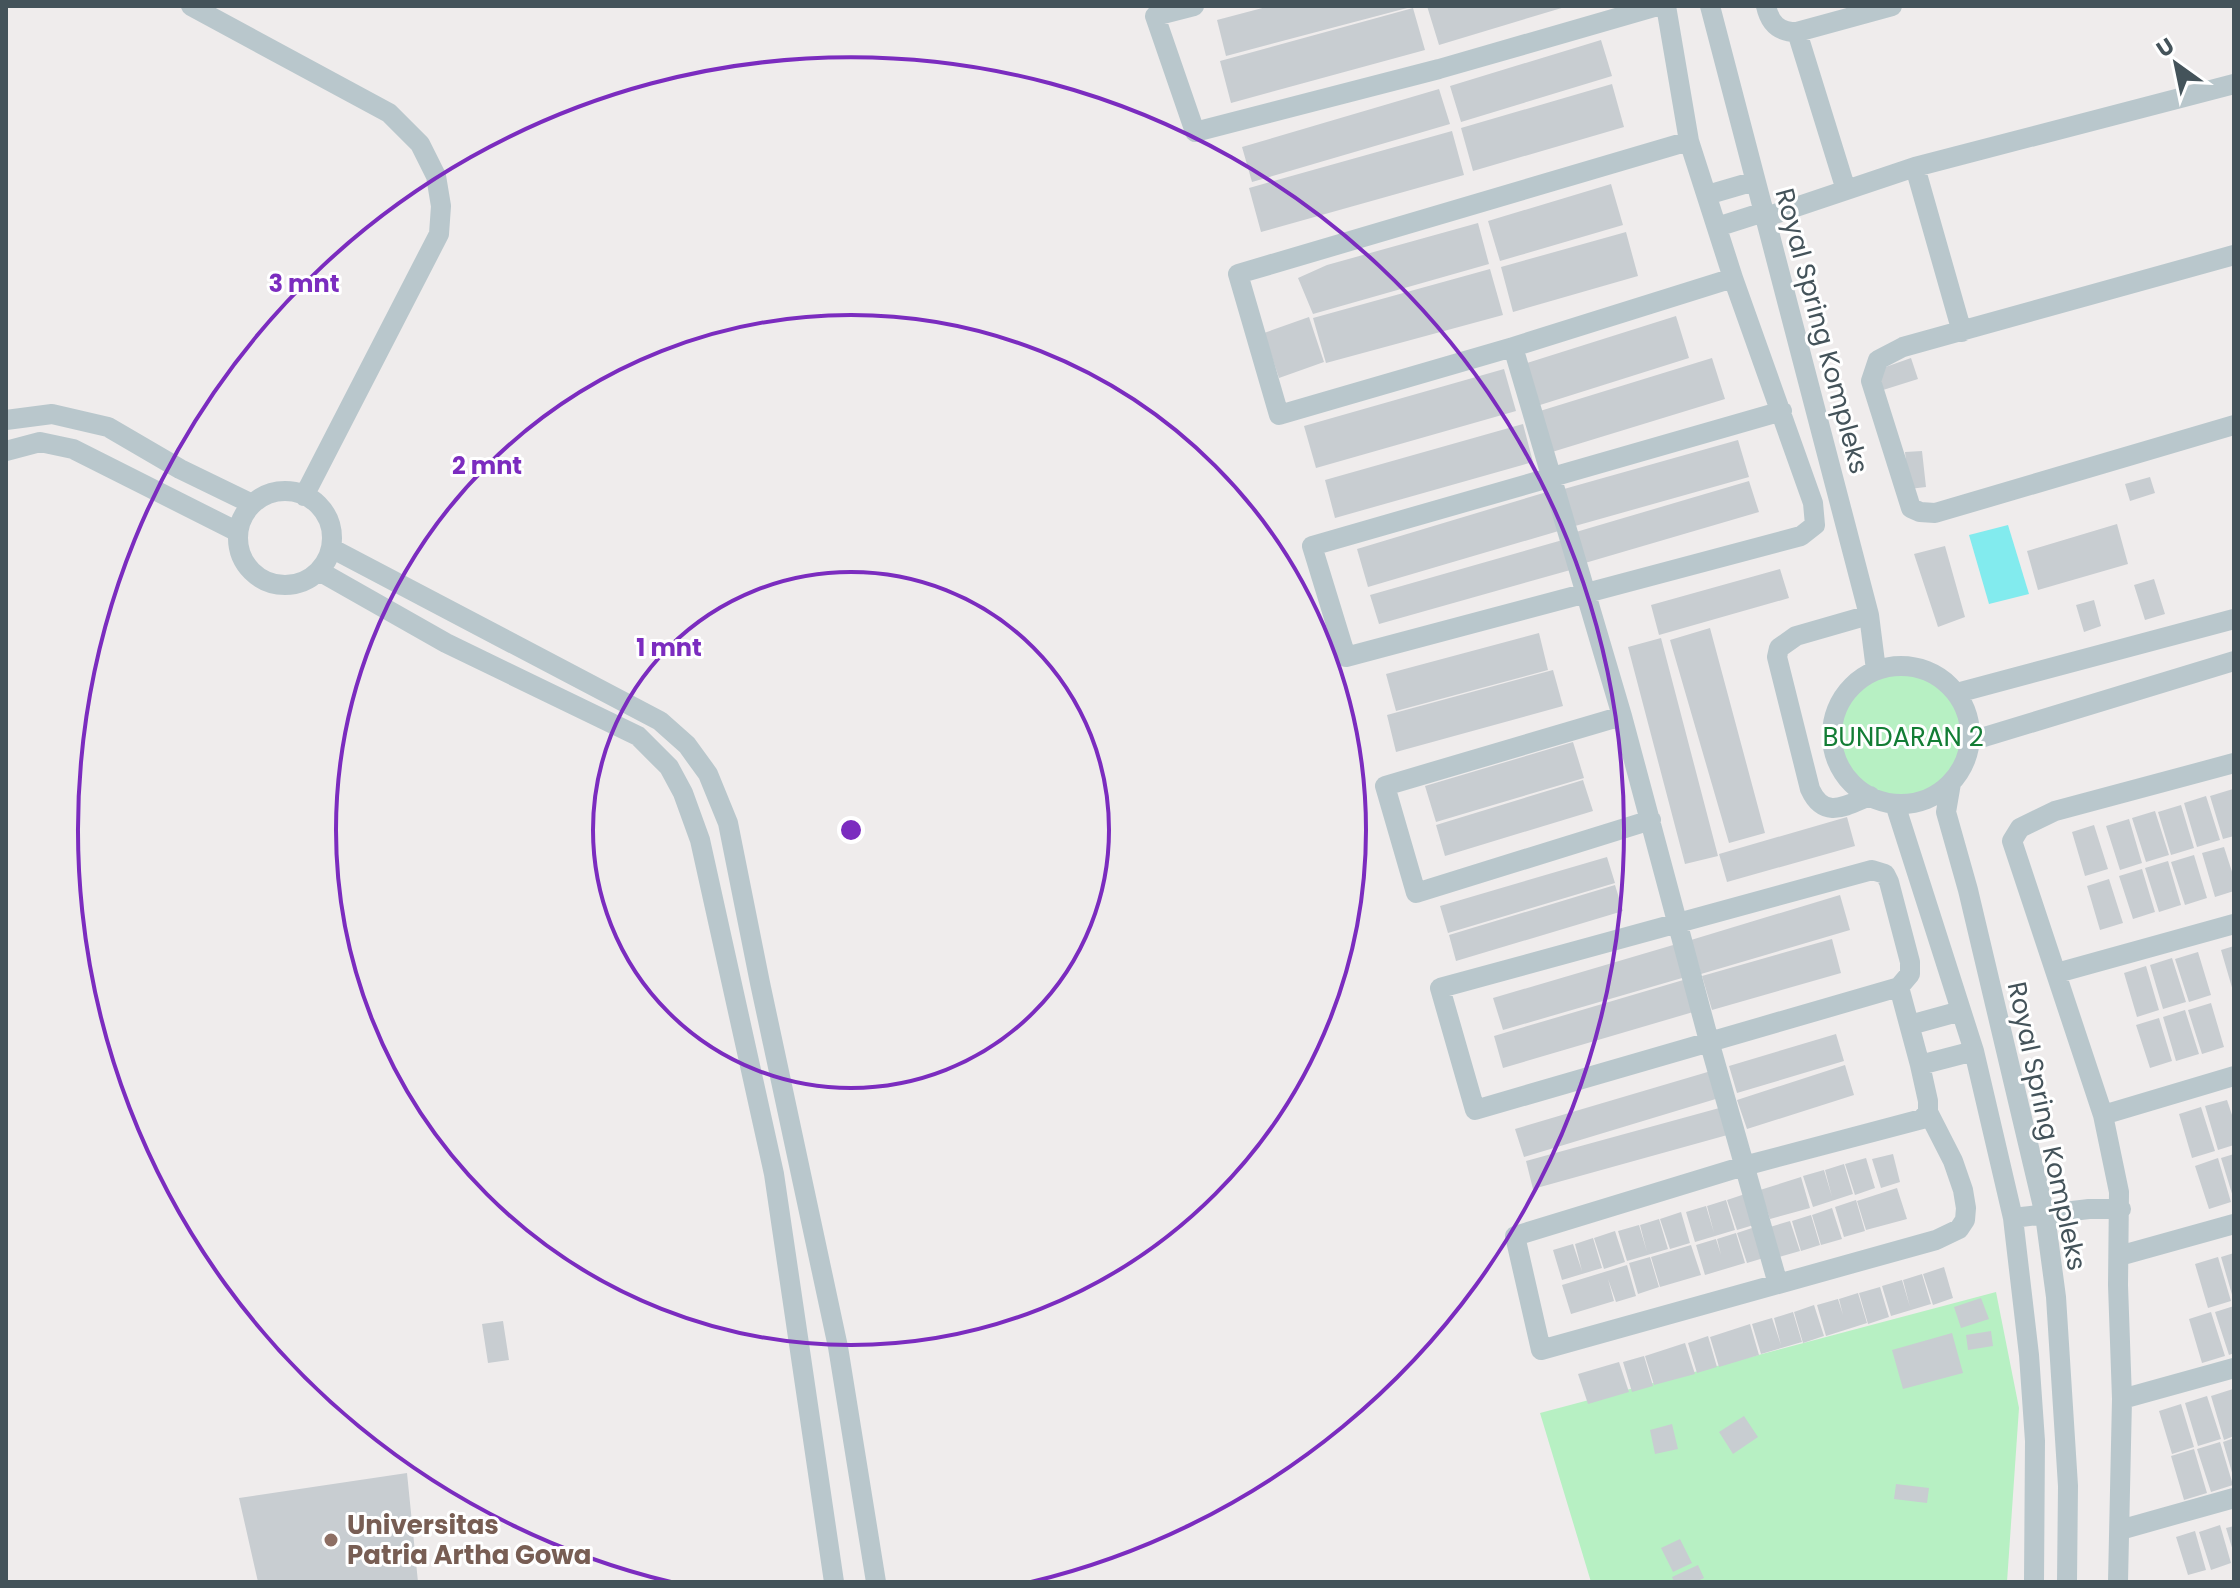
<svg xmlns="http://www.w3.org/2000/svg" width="2240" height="1588" viewBox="0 0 2240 1588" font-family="Poppins,sans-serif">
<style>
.green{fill:#b7f0c3}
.water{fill:#82ebee}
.building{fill:#c8cdd1}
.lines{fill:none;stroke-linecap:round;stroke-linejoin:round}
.street{stroke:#b9c7cc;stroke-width:20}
.ring{fill:none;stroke:#7b2cbf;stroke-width:4}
.education-dot{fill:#8d6e63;stroke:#fff;stroke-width:3}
.labels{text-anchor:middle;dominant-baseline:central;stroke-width:6;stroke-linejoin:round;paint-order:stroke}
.street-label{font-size:26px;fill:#44535a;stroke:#fff}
.park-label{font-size:26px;fill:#137d35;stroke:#fff}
.education-label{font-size:26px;font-weight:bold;fill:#785e54;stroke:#fff;text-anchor:start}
.centre{fill:#7b2cbf;stroke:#fff;stroke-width:4}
.ring-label{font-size:24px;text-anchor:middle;font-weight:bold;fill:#7b2cbf;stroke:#fff;stroke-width:6;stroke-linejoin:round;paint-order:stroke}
</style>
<rect width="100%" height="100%" fill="#efecec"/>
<!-- green -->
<path class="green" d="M1838 734a62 62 0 1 1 124 0a62 62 0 1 1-124 0Z
M 1996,1292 L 2019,1408 L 2007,1582 L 1591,1582 L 1540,1413 Z"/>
<!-- water -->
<path class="water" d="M 2008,525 L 2029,594 L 1989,604 L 1969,535 Z"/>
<!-- building -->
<path class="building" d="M 1270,6 L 1411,6 L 1411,7 L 1226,56 L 1217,20 Z
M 1427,6 L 1565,6 L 1565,7 L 1439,45 Z
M 1413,8 L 1425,50 L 1231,103 L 1220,61 Z
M 1601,40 L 1612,76 L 1461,122 L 1450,86 Z
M 1612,84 L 1624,127 L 1473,171 L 1461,128 Z
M 1439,89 L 1450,124 L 1252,182 L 1242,147 Z
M 1452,131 L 1464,175 L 1261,232 L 1249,188 Z
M 1611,184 L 1623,225 L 1500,261 L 1488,221 Z
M 1478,223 L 1489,264 L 1313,314 L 1298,278 L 1327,265 Z
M 1626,232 L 1638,276 L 1513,312 L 1501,267 Z
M 1490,269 L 1503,315 L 1326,363 L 1313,318 Z
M 1676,316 L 1689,358 L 1540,405 L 1527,363 Z
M 1309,317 L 1324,362 L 1279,378 L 1264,333 Z
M 1712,358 L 1725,399 L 1552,452 L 1540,411 Z
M 1911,358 L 1918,379 L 1883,390 L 1877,370 Z
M 1504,369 L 1516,411 L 1316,468 L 1304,426 Z
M 1523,424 L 1533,462 L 1335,518 L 1325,480 Z
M 1738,440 L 1749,477 L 1575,526 L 1564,489 Z
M 1922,451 L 1926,487 L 1909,489 L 1905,452 Z
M 2150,477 L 2155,493 L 2130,501 L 2125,484 Z
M 1749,481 L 1759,512 L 1585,563 L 1576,532 Z
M 1550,491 L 1562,530 L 1368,587 L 1357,549 Z
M 2117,524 L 2128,564 L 2038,590 L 2027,551 Z
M 1566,539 L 1574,569 L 1379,624 L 1370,595 Z
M 1945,546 L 1965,617 L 1938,627 L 1914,554 Z
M 1780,569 L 1789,598 L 1659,635 L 1651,605 Z
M 2154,579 L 2165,614 L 2145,620 L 2134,585 Z
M 2094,600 L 2101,626 L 2084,632 L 2076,605 Z
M 1710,628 L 1765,833 L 1729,843 L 1670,640 Z
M 1539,633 L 1548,670 L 1396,711 L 1386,674 Z
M 1661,638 L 1718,856 L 1685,864 L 1628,647 Z
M 1553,670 L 1563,706 L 1396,752 L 1387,715 Z
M 1573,742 L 1584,778 L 1436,822 L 1425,786 Z
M 1583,780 L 1593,811 L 1445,856 L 1436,825 Z
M 2233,789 L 2234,836 L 2223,839 L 2210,796 Z
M 2206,796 L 2220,840 L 2197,847 L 2184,803 Z
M 2181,805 L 2194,848 L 2171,855 L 2158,812 Z
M 2155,811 L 2169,855 L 2146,862 L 2132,818 Z
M 1847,817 L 1855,846 L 1727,882 L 1719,854 Z
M 2129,819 L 2142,863 L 2120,870 L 2106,826 Z
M 2094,825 L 2108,869 L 2085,876 L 2072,832 Z
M 2224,847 L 2234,878 L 2234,891 L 2215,897 L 2202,853 Z
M 2194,855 L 2207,898 L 2185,905 L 2171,862 Z
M 1607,857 L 1615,883 L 1448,933 L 1440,906 Z
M 2168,861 L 2181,905 L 2159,912 L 2145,868 Z
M 2142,869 L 2155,912 L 2133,919 L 2119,876 Z
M 2109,879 L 2123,923 L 2100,930 L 2087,886 Z
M 1615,885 L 1623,911 L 1456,961 L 1449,935 Z
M 1840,895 L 1850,930 L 1701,974 L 1691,940 Z
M 1832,939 L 1841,973 L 1712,1010 L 1702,976 Z
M 1680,943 L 1689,976 L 1503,1030 L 1493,998 Z
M 2234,946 L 2234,991 L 2233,991 L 2221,950 Z
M 2198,952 L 2211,995 L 2189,1002 L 2175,959 Z
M 2172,958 L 2186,1002 L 2163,1009 L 2150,965 Z
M 2146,966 L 2159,1010 L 2137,1017 L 2124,973 Z
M 1690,978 L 1700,1010 L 1503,1068 L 1494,1036 Z
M 2211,1003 L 2224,1047 L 2202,1054 L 2188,1010 Z
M 2185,1010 L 2199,1054 L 2176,1061 L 2163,1017 Z
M 2159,1018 L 2172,1061 L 2150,1068 L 2136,1025 Z
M 1836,1034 L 1844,1061 L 1737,1093 L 1729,1066 Z
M 1845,1065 L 1854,1095 L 1747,1129 L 1737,1100 Z
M 1711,1071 L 1719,1098 L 1524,1157 L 1515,1129 Z
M 2227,1100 L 2234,1121 L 2234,1145 L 2218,1150 L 2205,1106 Z
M 1723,1107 L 1731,1134 L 1533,1189 L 1526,1161 Z
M 2201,1107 L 2215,1151 L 2192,1158 L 2179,1114 Z
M 1893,1154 L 1900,1182 L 1881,1188 L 1872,1159 Z
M 2234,1154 L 2234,1197 L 2233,1197 L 2221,1158 Z
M 1866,1158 L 1875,1188 L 1855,1195 L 1845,1164 Z
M 2218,1158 L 2231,1202 L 2209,1209 L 2195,1166 Z
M 1844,1164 L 1853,1194 L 1813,1207 L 1803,1176 L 1824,1170 L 1832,1197 L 1825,1170 Z
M 1801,1177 L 1810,1208 L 1770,1219 L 1760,1190 Z
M 1897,1188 L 1907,1219 L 1866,1230 L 1857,1201 Z
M 1748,1193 L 1757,1224 L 1737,1230 L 1727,1200 Z
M 1726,1200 L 1735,1230 L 1695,1242 L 1686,1212 L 1706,1206 L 1714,1233 L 1707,1206 Z
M 1856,1200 L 1865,1231 L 1844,1237 L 1835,1207 Z
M 1832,1208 L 1842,1239 L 1821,1245 L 1812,1215 Z
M 1681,1212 L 1690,1243 L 1670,1249 L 1660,1219 Z
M 1811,1215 L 1820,1245 L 1801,1251 L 1792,1221 Z
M 1659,1219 L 1668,1249 L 1627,1261 L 1618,1231 L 1639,1225 L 1647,1252 L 1640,1225 Z
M 1790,1221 L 1800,1251 L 1779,1257 L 1770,1227 Z
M 1758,1226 L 1767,1257 L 1747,1263 L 1737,1233 Z
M 1615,1231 L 1625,1262 L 1604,1269 L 1594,1238 Z
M 1736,1233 L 1745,1263 L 1705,1275 L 1696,1245 L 1716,1239 L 1721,1255 L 1717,1239 Z
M 1593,1238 L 1602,1268 L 1562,1280 L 1553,1250 L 1573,1244 L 1582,1271 L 1575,1244 Z
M 1691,1245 L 1701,1275 L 1660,1287 L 1651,1257 Z
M 2234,1253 L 2234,1298 L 2233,1298 L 2221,1257 Z
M 1650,1257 L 1659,1287 L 1638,1294 L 1629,1263 Z
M 2218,1257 L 2231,1301 L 2208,1308 L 2195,1264 Z
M 1627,1265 L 1636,1296 L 1616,1302 L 1608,1279 L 1614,1301 L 1571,1314 L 1562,1285 Z
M 1944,1267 L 1953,1298 L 1933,1305 L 1923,1274 Z
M 1922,1274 L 1931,1304 L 1891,1316 L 1882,1286 L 1902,1280 L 1910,1307 L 1903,1280 Z
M 1880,1287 L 1889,1317 L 1868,1324 L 1859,1293 Z
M 1858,1293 L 1867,1323 L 1826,1336 L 1817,1305 L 1838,1299 L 1843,1315 L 1839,1299 Z
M 1981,1298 L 1989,1319 L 1961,1328 L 1954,1307 Z
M 1814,1305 L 1824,1336 L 1803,1343 L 1794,1312 Z
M 2234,1306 L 2234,1353 L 2229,1355 L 2215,1312 Z
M 1793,1312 L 1802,1342 L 1761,1354 L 1752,1324 L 1772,1318 L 1781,1345 L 1774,1318 Z
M 2211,1312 L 2225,1356 L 2202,1363 L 2189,1319 Z
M 503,1321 L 509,1360 L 488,1363 L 482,1324 Z
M 1750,1324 L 1759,1355 L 1719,1367 L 1710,1337 Z
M 1991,1331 L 1993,1346 L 1968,1350 L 1966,1335 Z
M 1952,1333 L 1963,1373 L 1903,1389 L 1892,1350 Z
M 1708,1336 L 1717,1367 L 1697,1373 L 1688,1343 Z
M 1685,1343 L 1695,1374 L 1654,1385 L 1645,1356 Z
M 1644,1356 L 1653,1386 L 1632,1392 L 1623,1362 Z
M 1619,1362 L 1629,1392 L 1588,1404 L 1578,1374 Z
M 2233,1389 L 2234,1436 L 2224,1440 L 2211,1396 Z
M 2207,1396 L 2221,1439 L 2198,1446 L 2185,1403 Z
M 2181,1404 L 2194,1447 L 2172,1454 L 2159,1411 Z
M 1744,1416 L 1758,1437 L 1733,1454 L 1719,1432 Z
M 1672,1424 L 1678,1449 L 1655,1454 L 1650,1430 Z
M 2234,1438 L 2234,1476 L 2233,1476 L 2223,1442 Z
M 2220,1442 L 2233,1485 L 2211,1492 L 2197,1449 Z
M 2194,1449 L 2207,1493 L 2184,1500 L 2171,1456 Z
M 407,1473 L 418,1582 L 258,1582 L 239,1498 Z
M 1896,1484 L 1929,1488 L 1927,1503 L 1894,1499 Z
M 2220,1525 L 2231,1563 L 2211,1570 L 2199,1532 Z
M 2234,1526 L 2234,1551 L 2233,1551 L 2226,1528 Z
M 2195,1531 L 2206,1570 L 2188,1575 L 2176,1537 Z
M 1680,1539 L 1692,1563 L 1673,1572 L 1661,1548 Z
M 1698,1565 L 1704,1578 L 1696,1582 L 1674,1582 L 1672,1577 Z"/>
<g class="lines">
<!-- street -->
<path class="street" d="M 191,6 L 389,113 L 420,144 L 436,176 L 441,206 L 439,234 L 304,496
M 1194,6 L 1155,16 L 1195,132 L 1439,69 L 1658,6
M 1666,6 L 1689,141 L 1733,278 L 1813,503 L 1815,525 L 1801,536 L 1346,657 L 1312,546 L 1782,411
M 1710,6 L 1869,615 L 1876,670
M 1766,6 C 1770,24 1779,32 1797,32 L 1892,6
M 1797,32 L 1846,190
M 1689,141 L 1238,274 L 1279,415 L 1513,347 L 1733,278
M 1915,167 L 1962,332
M 1707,195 L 1755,181
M 1766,217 L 1915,167 L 2234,84
M 1717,227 L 1764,212
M 2234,255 L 1903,347 L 1878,360 L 1871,381 L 1911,508 L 1920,512 L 1935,513 L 2234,425
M 1513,347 L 1622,716 L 1709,1041 L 1778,1284
M 6,420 L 52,414 L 108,427 L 180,469 L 252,504
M 6,451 L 40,442 L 73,449 L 238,532
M238 538a47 47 0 1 1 94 0a47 47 0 1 1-94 0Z
M 331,548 L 660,721 L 687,745 L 708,774 L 728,823 L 760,983 L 838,1347 L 876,1582
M 319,571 L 446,643 L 638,736 L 669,767 L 683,793 L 700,840 L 774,1174 L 834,1582
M 1869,615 L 1796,636 L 1779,648 L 1777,657 L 1810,789 C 1824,820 1845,806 1870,796
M1832 735a69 69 0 1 1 138 0a69 69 0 1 1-138 0Z
M 1957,693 L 2234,619
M 1622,716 L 1385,786 L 1416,893 L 1651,820
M 1971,741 L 2234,661
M 1951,783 L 1946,812 L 1968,890 L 2045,1215 L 2056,1297 L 2068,1486 L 2067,1582
M 1895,804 L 1974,1051 L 2013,1218 L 2029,1355 L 2035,1441 L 2034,1582
M 1872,870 L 1885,874 L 1889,882 L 1910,962 L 1910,974 L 1899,987 L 1475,1110 L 1440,988 Z
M 2057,973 L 2234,924
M 1899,987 L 1920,1065 L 1928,1101 L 1928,1112 L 1953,1161 L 1963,1190 L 1966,1208 L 1965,1220 L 1959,1229 L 1936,1240 L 1541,1350 L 1515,1236 L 1744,1166 L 1922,1119 L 1928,1112
M 1910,1025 L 1961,1011
M 1920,1065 L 1974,1051
M 2103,1115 L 2234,1076
M 2013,1218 L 2089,1209 L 2121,1209
M 2119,1256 L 2234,1224
M 2122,1399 L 2234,1368
M 2120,1530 L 2234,1498
M 2118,1582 L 2122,1399 L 2118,1285 L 2119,1192 L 2103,1115 L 2012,841 L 2020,828 L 2055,811 L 2234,763"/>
</g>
<!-- distance rings -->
<g class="ring">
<circle cx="851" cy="830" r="258"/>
<circle cx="851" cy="830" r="515"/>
<path d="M671 1582A773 773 0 1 1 1031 1582"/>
</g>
<!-- markers -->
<circle class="education-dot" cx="331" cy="1540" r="8"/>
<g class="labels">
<!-- street labels -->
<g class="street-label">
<text transform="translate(1822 331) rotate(75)">Royal Spring Kompleks</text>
<text transform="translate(2047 1126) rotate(78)">Royal Spring Kompleks</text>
</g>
<!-- park labels -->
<g class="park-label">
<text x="1903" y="737">BUNDARAN 2</text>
</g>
<!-- education labels -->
<g class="education-label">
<text x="347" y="1525">Universitas<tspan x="347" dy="30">Patria Artha Gowa</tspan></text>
</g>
</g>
<circle cx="851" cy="830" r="12" class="centre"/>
<g class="ring-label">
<text x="304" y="292">3 mnt</text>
<text x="487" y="474">2 mnt</text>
<text x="669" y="656">1 mnt</text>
</g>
<!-- border -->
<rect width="2240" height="1588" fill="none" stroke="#44535a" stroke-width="16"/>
<!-- north arrow -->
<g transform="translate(2176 64) rotate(327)" stroke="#ffffff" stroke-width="6" paint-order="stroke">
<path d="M0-6L14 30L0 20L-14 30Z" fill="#44535a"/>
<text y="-12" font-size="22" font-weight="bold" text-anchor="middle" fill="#44535a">U</text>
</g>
</svg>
